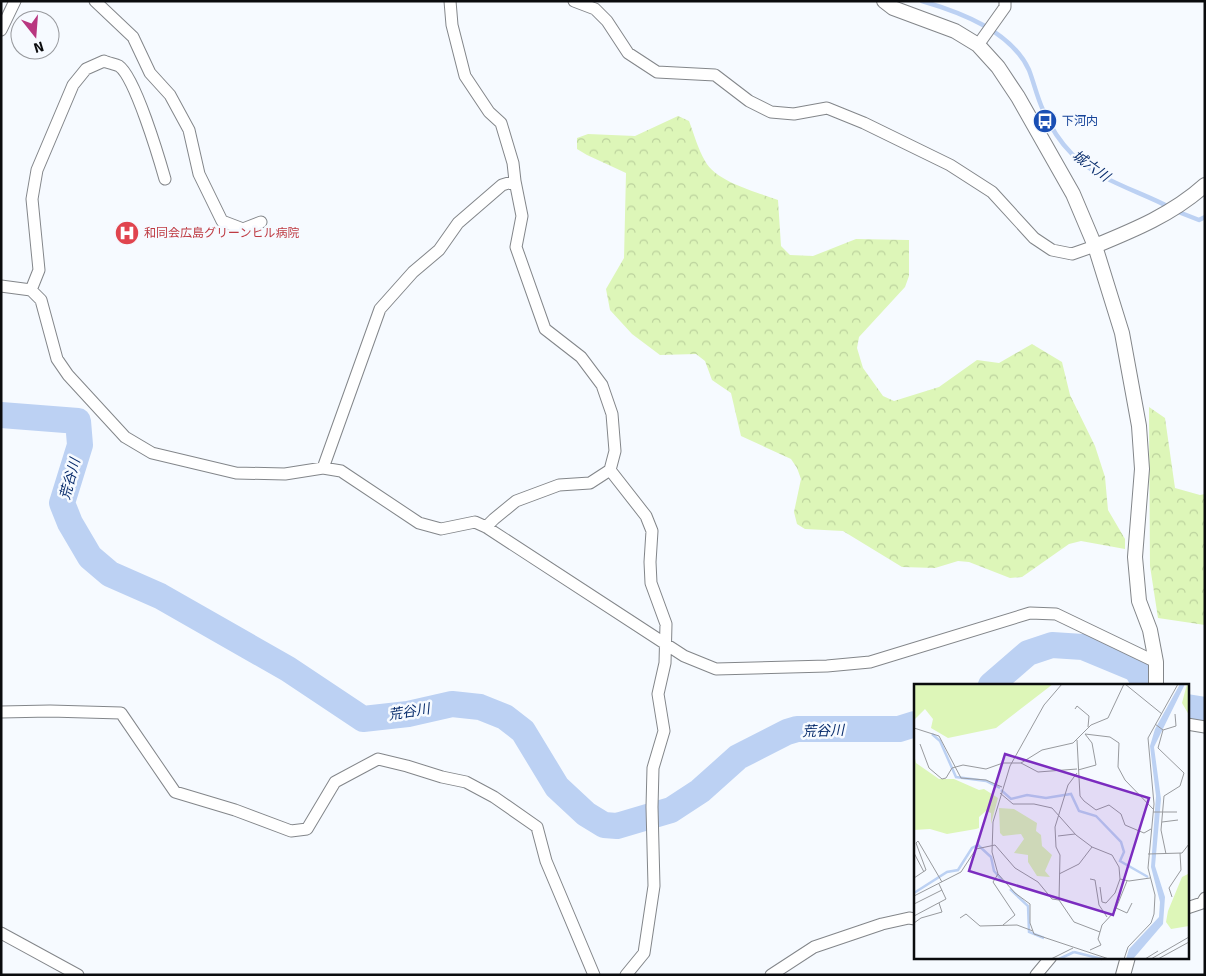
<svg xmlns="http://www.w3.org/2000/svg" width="1206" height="976" viewBox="0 0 1206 976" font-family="Signika,'Noto Sans JP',sans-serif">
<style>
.forest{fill:url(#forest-crowns)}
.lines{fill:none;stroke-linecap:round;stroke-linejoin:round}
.stream{stroke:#bcd1f3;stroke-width:4.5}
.river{stroke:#bcd1f3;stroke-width:26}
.minor-casing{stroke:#83868a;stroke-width:13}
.tertiary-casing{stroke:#83868a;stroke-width:16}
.minor{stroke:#fff;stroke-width:11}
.tertiary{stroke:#fff;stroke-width:14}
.labels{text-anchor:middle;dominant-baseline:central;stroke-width:5;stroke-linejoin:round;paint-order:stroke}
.transit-label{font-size:12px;fill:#164399;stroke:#f6faff;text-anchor:start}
.health-label{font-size:12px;fill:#be3a42;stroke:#f6faff;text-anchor:start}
.water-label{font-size:14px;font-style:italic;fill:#082c6c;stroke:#f6faff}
.inset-river{fill:none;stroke:#bcd1f3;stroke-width:2.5}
.inset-road{fill:none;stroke:#989a9e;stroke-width:1}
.view{fill:#7b2cbf;fill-opacity:0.15;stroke:#7b2cbf;stroke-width:2.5}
.inset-edge{fill:none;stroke:#0a0b0d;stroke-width:2.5}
</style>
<defs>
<pattern id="forest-crowns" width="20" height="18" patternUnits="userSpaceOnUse" patternTransform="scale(1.25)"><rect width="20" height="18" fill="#ddf6b8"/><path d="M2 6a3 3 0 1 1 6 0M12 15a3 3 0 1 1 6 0" fill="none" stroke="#bcd29d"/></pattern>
</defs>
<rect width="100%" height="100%" fill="#f6faff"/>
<!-- forest -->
<path class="forest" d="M 678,116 L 689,121 C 694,134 698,149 705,161 C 716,182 757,192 778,200 L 781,246 L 790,255 L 813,256 L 856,239 L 909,240 L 909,276 L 905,287 L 859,337 L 857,348 L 863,368 L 883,396 L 894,401 L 939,387 L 977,360 L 999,363 L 1032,344 L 1062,362 L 1070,395 L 1095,446 L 1105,477 L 1108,510 L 1125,539 L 1125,549 L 1081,541 L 1069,544 L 1022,577 L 1010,578 L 969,562 L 958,561 L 935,568 L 902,567 L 843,531 L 805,529 L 797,524 L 794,512 L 801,479 L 797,468 L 791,459 L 741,436 L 731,393 L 712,380 L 705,361 L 696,354 L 660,355 L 632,334 L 610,310 L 606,289 L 624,258 L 626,173 L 587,155 L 577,149 L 577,138 L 588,134 L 635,136 Z
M 1149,407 L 1165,418 L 1175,488 L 1200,495 L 1205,494 L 1205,625 L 1158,618 L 1150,566 Z"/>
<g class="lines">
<!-- stream -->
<path class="stream" d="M 922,1 C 960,12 1011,31 1029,70 C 1034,83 1037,97 1043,110 C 1050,126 1060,142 1072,154 C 1099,181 1137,190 1169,207
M 1176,211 L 1199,220 L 1205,217"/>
<!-- river -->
<path class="river" d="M 1,415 L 78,421 L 80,445 L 62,503 L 70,523 L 90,557 L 110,574 L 160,596 L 288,669 L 363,719 L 408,714 L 452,704 L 480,707 L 505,717 L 523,731 L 557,787 L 586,814 L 604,825 L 617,826 L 671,810 L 700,791 L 738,757 L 787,732 L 797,729 L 899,729 L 915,724
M 991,685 L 1028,653 L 1052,645 L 1083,647 L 1136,669 L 1146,685
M 1187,707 L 1205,710"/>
<!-- minor casing -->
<g class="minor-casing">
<path id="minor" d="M 95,1 L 133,37 L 150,73 L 170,95 L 189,130 L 199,174 L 222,221 L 243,229 L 261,222
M 450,1 L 452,25 L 465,76 L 489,112 L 501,123 L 513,163 L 515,181 L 522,216 L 516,247 L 545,329 L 581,357 L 602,385 L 612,414 L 615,451 L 610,470 L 646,516 L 652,531 L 650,562 L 651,583 L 666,624 L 665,663 L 658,694 L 664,731 L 653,768 L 652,807 L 654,886 L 644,953 L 626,975
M 574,1 L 595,9 L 607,21 L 628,53 L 657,72 L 715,75 L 749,101 L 771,112 L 794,114 L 827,108 L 864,123 L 950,165 L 992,192 L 1034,238 L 1052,250 L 1072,254 L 1095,246
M 1,30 L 15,1
M 978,45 L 1005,7 L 1005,1
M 1,286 L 31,290 L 41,300 L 57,359 L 68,375 L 125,437 L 152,453 L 236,473 L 285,474 L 323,468 L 341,471 L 419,523 L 441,529 L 475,522 L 486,527 L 684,656 L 716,669 L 827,666 L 870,662 L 1030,613 L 1056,614 L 1156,662
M 31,290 L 39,270 L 32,199 L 37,170 L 73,85 L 86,69 L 104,61 C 108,63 115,64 119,66 C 135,77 159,158 165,179
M 323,468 L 380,309 L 413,272 L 439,250 L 458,223 L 502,185 L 515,181
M 486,527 L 494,519 L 516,501 L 559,485 L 590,483 L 610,470
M 1,712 L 50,711 L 121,713 L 175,792 L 235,810 L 291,831 L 307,829 L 335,782 L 378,759 L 407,766 L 442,777 L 466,782 L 494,797 L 537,827 L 546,861 L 594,975
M 1187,724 L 1205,727
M 1187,908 L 1202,903 L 1205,898
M 1,933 L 78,975
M 771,975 L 814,947 L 882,924 L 909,918 L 915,919
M 1036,975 L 1051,957"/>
</g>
<!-- tertiary casing -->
<g class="tertiary-casing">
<path id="tertiary" d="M 884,1 L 893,8 L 955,31 L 978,45 L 998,67 L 1018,97 L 1073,194 L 1095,246 L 1122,333 L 1139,426 L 1142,469 L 1135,557 L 1139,601 L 1150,630 L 1156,662 L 1156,685
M 1095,246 C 1134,230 1173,214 1205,185
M 1123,975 L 1128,957"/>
</g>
<!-- minor -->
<use href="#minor" class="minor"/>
<!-- tertiary -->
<use href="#tertiary" class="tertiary"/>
</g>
<!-- icons -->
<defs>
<g id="bus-disc" transform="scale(1.25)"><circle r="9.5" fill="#1a4fb4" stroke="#f6faff"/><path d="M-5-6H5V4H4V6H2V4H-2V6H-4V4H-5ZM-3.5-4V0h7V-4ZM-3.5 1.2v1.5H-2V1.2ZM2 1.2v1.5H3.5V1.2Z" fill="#fff"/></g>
<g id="hospital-disc" transform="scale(1.25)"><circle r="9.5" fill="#e0444e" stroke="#f6faff"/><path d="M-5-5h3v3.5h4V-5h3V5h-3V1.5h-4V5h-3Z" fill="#fff"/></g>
</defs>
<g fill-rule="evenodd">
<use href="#bus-disc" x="1045" y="121"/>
<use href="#hospital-disc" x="127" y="233"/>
</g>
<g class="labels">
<!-- transit labels -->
<g class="transit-label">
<text x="1062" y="121">下河内</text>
</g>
<!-- health labels -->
<g class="health-label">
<text x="144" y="233">和同会広島グリーンヒル病院</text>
</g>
<!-- water labels -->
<g class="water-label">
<text transform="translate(1091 166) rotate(36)">城六川</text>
<text transform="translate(70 479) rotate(-75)">荒谷川</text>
<text transform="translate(409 712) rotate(-9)">荒谷川</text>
<text transform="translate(823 731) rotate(-2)">荒谷川</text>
</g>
</g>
<!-- overview -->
<g transform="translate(914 684)">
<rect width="275" height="275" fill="#f6faff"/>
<path d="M 0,0 L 139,0 L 82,44 L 34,54 L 17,44 L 19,35 L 11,25 L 0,36 ZM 273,0 L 275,0 L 275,31 L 268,19 ZM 0,70 L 2,79 L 25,95 L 40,95 L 65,106 L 70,105 L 84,114 L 77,140 L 77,129 L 72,127 L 65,133 L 65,144 L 62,145 L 33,150 L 16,145 L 0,146 ZM 85,124 L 100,125 L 123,139 L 122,147 L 127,151 L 128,162 L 138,171 L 131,187 L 136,193 L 123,192 L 114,178 L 114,171 L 100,169 L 110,155 L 107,150 L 89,152 L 86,149 ZM 274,190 L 275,242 L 257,245 L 252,238 L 254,227 L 268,193 Z" fill="#ddf6b8"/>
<path d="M 266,0 L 271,0 L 240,63 L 247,115 L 241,182 L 251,213 L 249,240 L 219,275 L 212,275 L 215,265 L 245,233 L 246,218 L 237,183 L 242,112 L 236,62 L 241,45 Z" fill="#bcd1f3"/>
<path class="inset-river" d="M 18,50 L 26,57 L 42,93 L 72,97 L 86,104M 87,106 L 97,115 L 113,111 L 132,114 L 157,110 L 165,127 L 182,132 L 207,158 L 210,168 L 206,177 L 234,193M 96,205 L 114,222 L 115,248 L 130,254M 0,209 L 33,188 L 44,186 L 58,164 L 64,161 L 77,173 L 80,187 L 88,196M 160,268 L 188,275M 145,275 L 160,268"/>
<path class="inset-road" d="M 148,0 L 130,21 L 96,82 L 79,138 L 78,168 L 84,190 L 101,209 L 116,220 L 116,239 L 120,250 L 195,275M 211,0 L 248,30M 161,25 L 163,22 L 175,32 L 174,43M 241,40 L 249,46 L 244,64 L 270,89 L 266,102 L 250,112 L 247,146 L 252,170M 0,44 L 25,52 L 47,94 L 72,96 L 88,103M 249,46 L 262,42 L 261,30M 171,50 L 196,53 L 205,59 L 204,83 L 211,96 L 239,125M 163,56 L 166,112 L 170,117 L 182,126 L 195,121 L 207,130 L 211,141 L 230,149 L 237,145M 6,60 L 15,84 L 28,95 L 32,94 L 38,84 L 49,81 L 72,85 L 89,79 L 107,79 L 128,66 L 159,59 L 177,41 L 194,34 L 210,0M 107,79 L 124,88 L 163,85M 164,86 L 182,81 L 178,59 L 171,50M 163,89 L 154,101 L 141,143 L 142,163 L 146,171 L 145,216 L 160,238 L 186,248M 86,109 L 99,120 L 120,120 L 138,124 L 162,151 L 178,163 L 198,171 L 205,183 L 206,195 L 215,197 L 236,194M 239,128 L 263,128M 248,138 L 264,136M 144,152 L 161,150M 0,169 L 10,188M 234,170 L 268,169 L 275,160M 84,190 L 79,198 L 101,231 L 89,241M 145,190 L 165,180 L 178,163M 0,194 L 12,186 L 2,159 L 4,157 L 28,198M 176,195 L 181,196 L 185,221 L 193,233M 186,203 L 188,218 L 192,219 L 201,209 L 206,195M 0,212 L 47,188 L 62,165 L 81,161 L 101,184 L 124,198 L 138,215 L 145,216M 258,213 L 255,204 L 267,186 L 266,169M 0,220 L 28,206M 202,224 L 213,229 L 218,219M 0,232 L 32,215 L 25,200M 46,234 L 52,230 L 66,242 L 103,241 L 119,247M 0,239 L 7,234 L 28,228 L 25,219M 176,266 L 187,261 L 184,255 L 188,241 L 201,227 L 213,197M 137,275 L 159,264M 210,275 L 214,263 L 237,239 L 240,230 L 241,211 L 234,184 L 240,120 L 234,54 L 264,0M 231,275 L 244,267M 237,275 L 275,253M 244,275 L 275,258"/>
<path class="view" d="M 91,70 L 235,114 L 199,231 L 55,187 Z"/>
<rect width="275" height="275" class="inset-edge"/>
</g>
<!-- border -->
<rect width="1206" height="976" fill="none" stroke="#0a0b0d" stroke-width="5"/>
<!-- north arrow -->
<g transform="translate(35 35) rotate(163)"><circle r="24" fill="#f6faff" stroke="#989a9e"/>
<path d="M0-4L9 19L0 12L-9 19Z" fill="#b93780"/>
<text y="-8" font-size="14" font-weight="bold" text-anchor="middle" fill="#0a0b0d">N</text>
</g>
</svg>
